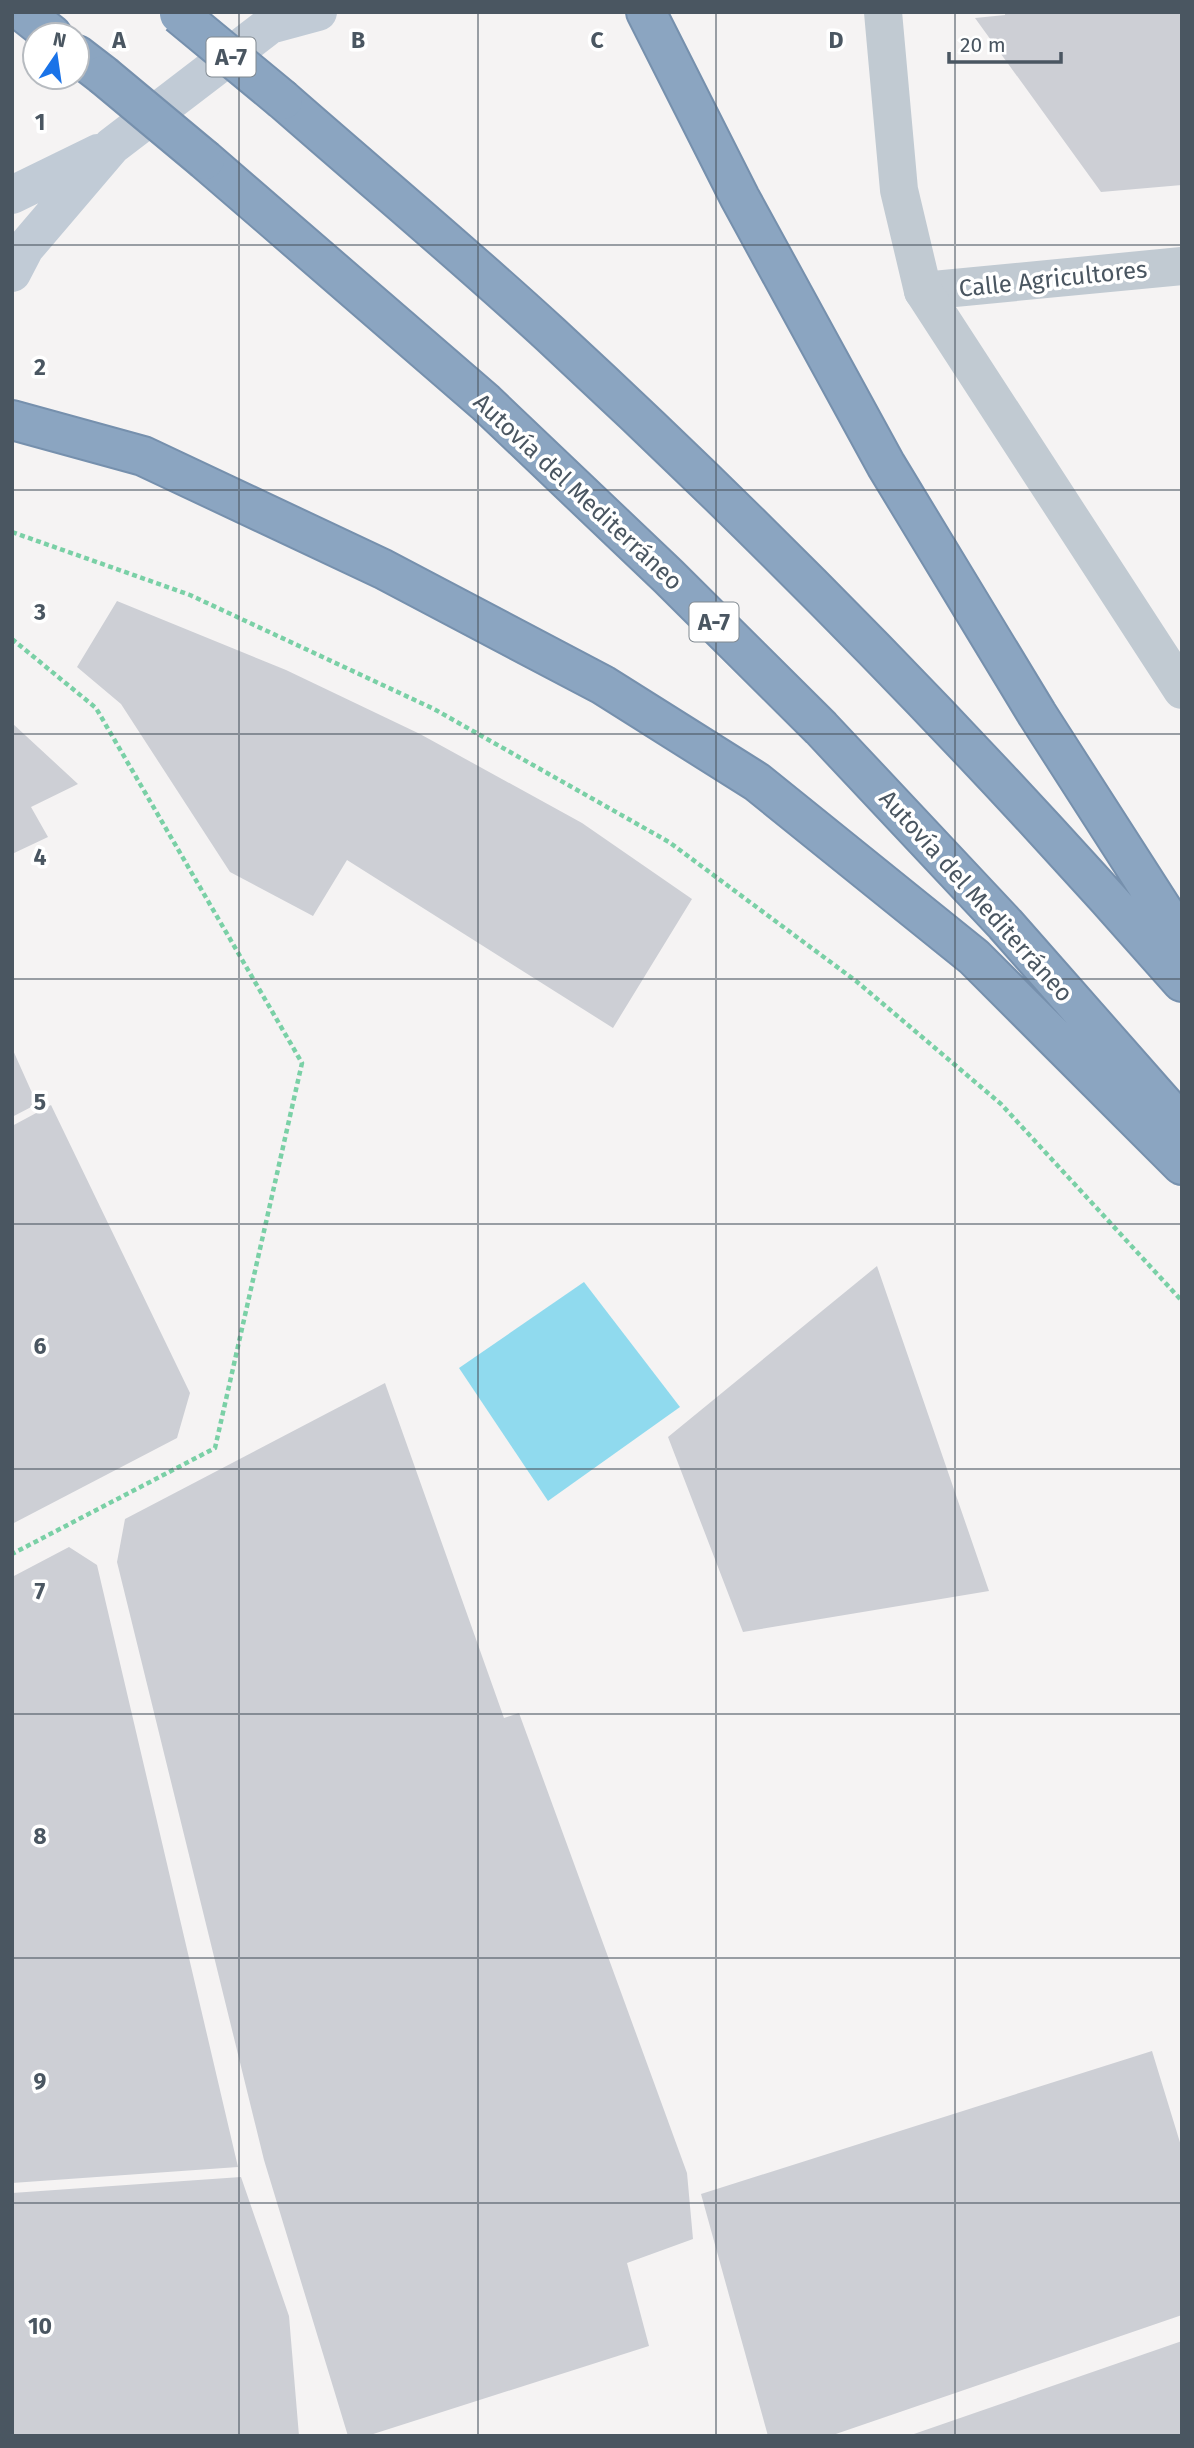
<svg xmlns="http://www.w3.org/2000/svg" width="1194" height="2448" viewBox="0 0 1194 2448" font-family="'Fira Sans',sans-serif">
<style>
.water{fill:#90daee}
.building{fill:#cdcfd5}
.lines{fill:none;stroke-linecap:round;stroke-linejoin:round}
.motorway-casing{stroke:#7690ad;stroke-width:42}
.path{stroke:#7ad0a6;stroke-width:4.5;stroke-dasharray:5 3.5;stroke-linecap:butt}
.minor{stroke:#c1cad2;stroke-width:38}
.tertiary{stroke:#c1cad2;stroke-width:38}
.secondary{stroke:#c1cbd6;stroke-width:38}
.motorway{stroke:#8ba5c1;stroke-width:38}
.motorway-bridge-casing{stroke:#7690ad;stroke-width:42;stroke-linecap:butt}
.motorway-bridge{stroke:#8ba5c1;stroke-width:38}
.grid{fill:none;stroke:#4a5661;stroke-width:2;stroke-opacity:0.55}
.labels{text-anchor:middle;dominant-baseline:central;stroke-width:7;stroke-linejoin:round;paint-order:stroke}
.shield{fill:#fff;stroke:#808990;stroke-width:2}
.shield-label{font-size:23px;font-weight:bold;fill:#4a5661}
.street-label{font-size:24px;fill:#4a5661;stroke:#fff}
.grid-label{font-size:23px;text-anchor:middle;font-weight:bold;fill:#4a5661;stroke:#fff;stroke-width:7;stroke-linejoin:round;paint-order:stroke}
</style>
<rect width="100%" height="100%" fill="#f5f3f3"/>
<!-- water -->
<path class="water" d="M 584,1282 L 680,1407 L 548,1501 L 459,1368 Z"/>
<!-- building -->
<path class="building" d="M 1005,12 L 1182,12 L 1182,185 L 1101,192 L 975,18 L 1005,15 Z
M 117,601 L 286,670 L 420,734 L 582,823 L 692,899 L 613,1028 L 347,860 L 313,916 L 230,872 L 121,704 L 77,667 Z
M 12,723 L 78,784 L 31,807 L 48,837 L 12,854 Z
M 12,1048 L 37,1104 L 12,1117 Z
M 51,1105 L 190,1393 L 177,1438 L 12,1524 L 12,1126 Z
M 877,1266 L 989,1591 L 743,1632 L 668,1437 Z
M 385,1383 L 504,1718 L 519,1713 L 687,2173 L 693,2239 L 627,2263 L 649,2346 L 367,2436 L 348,2436 L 264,2160 L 117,1562 L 125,1519 Z
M 69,1547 L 97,1565 L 238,2167 L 12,2183 L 12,1577 Z
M 1152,2051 L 1182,2149 L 1182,2315 L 830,2436 L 768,2436 L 701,2194 Z
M 241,2177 L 289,2316 L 299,2436 L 12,2436 L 12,2193 Z
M 1182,2341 L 1182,2436 L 911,2436 L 911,2435 Z"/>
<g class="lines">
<!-- motorway casing -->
<g class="motorway-casing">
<path id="motorway" d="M 23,12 L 52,35
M 646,12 L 740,198 L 886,465 L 1037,714 L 1182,940
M 77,55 L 103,75
M 283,100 C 372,178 463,254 550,334 C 772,539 983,755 1182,982
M 205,160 L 485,402 L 668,576 L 821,728 L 1005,924 L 1182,1125
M 12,420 L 143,456 L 383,569 L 603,685 L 757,782 L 974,957 L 1182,1165"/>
</g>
<!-- path -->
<path class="path" d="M 12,532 L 190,595 L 434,709 L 669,842 L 856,981 L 1001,1104 L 1182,1301
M 12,639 L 96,708 L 302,1063 L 215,1448 L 12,1554"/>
<!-- minor -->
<path class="minor" d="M 923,291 L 1182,266"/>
<!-- tertiary -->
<path class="tertiary" d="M 883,12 L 899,190 L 923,291 L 1182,690"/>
<!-- secondary -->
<path class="secondary" d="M 270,25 L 318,12
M 12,195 L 98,153
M 12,273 L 25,248 L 112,146 L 270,25 L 281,12"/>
<!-- motorway -->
<use href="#motorway" class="motorway"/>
<!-- motorway-bridge casing -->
<g class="motorway-bridge-casing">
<path id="motorway-bridge" d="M 179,14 L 283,100
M 103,75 L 205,160"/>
</g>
<!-- motorway-bridge -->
<use href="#motorway-bridge" class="motorway-bridge"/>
</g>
<!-- grid -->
<path class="grid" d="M 239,12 L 239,2436M 478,12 L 478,2436M 716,12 L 716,2436M 955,12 L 955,2436M 12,245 L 1182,245M 12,490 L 1182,490M 12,734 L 1182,734M 12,979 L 1182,979M 12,1224 L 1182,1224M 12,1469 L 1182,1469M 12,1714 L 1182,1714M 12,1958 L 1182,1958M 12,2203 L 1182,2203"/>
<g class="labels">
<!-- shield labels -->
<g class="shield">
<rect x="206.5" y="37.5" width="49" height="39" rx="5"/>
<rect x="689.5" y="602.5" width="49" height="39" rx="5"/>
</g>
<g class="shield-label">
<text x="231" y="57">A-7</text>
<text x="714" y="622">A-7</text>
</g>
<!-- street labels -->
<g class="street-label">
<text transform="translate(1053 279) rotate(-6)">Calle Agricultores</text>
<text transform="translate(578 492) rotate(43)">Autovía del Mediterráneo</text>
<text transform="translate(976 896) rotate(48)">Autovía del Mediterráneo</text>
</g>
</g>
<g class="grid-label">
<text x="119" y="48">A</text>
<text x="358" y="48">B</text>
<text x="597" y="48">C</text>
<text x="836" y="48">D</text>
<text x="40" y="130">1</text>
<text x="40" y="375">2</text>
<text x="40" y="620">3</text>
<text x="40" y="865">4</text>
<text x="40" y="1110">5</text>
<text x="40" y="1354">6</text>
<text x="40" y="1599">7</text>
<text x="40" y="1844">8</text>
<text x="40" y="2089">9</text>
<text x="40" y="2334">10</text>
</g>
<!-- border -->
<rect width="1194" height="2448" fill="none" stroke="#4a5661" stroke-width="28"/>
<!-- north arrow -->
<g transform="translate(56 56) rotate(13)"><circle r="33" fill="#ffffff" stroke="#b7bbc0" stroke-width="2"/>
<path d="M0-5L12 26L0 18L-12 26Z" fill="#1a73e8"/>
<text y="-10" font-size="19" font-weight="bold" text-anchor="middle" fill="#4a5661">N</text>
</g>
<!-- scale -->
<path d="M949 52v10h112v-10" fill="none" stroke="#4a5661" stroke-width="3.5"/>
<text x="960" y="52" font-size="21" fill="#4a5661" stroke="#ffffff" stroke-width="5" paint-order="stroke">20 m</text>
</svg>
